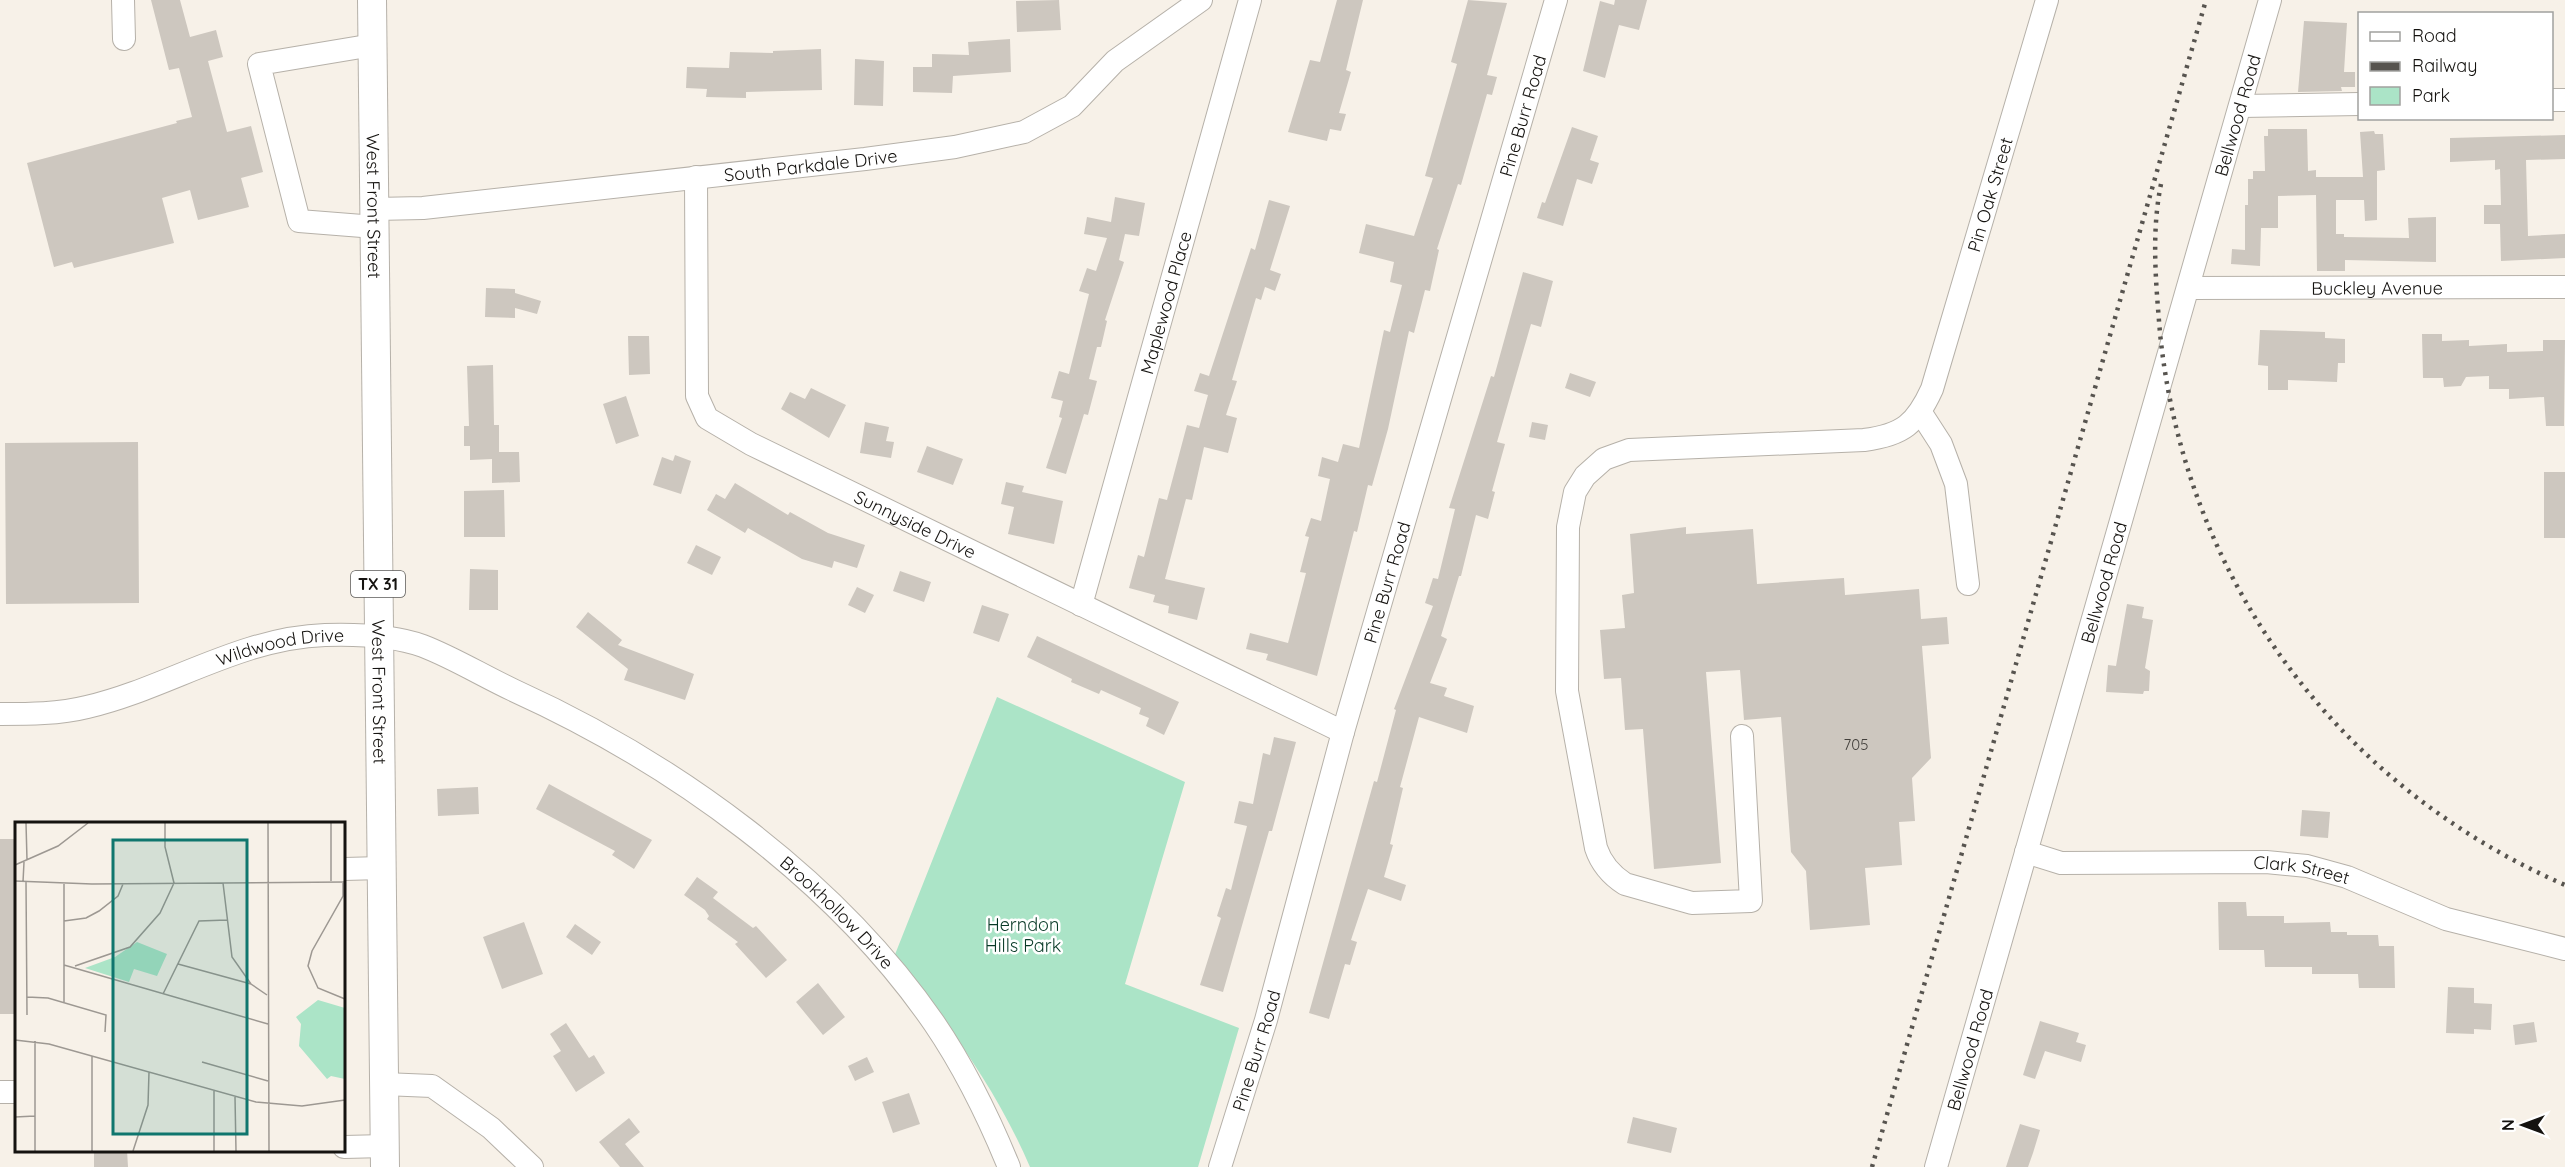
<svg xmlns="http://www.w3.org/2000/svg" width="2565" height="1167" viewBox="0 0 2565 1167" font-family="Quicksand,sans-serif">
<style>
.green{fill:#abe4c7}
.building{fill:#cdc7bf}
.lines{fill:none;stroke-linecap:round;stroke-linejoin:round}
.minor-casing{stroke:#b6b1a9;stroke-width:24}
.major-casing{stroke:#b6b1a9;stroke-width:30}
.minor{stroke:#fff;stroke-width:22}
.major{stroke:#fff;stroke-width:28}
.rail{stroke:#57544f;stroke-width:4.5;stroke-dasharray:3 6;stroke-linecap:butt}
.labels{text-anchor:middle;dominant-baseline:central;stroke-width:5;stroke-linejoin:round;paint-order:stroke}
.number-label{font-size:15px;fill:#43403c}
.shield{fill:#fff;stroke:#5b5a58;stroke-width:1.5}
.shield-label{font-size:16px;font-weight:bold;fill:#151310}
.street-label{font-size:18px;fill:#151310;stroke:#fff}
.park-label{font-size:18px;fill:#083a27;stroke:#fff}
.inset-road{fill:none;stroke:#9d9892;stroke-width:1.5}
.view{fill:#0f766e;fill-opacity:0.15;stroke:#0f766e;stroke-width:3}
.inset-edge{fill:none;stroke:#151310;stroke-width:3}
</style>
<rect width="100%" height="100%" fill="#f7f1e8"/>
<!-- green -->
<path class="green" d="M 997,697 L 1185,782 L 1125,984 L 1239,1028 L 1198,1167 L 1030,1167 C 997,1090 947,1021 894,957 Z"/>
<!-- building -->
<path class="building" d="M 151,0 L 180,0 L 190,37 L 216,30 L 223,57 L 208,61 L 227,132 L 251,126 L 263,172 L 241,178 L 249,207 L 198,220 L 190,190 L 162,198 L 174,243 L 74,268 L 72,262 L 54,267 L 27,163 L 177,123 L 176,121 L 192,117 L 179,68 L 169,70 Z
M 1059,0 L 1061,30 L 1017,32 L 1016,1 Z
M 1337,0 L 1363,0 L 1346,70 L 1351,72 L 1339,113 L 1346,114 L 1341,131 L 1330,129 L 1327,141 L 1288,132 L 1310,60 L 1320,62 Z
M 1468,0 L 1507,3 L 1487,75 L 1497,77 L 1492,95 L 1487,94 L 1461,185 L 1458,184 L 1437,249 L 1439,250 L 1430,291 L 1425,290 L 1414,333 L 1409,331 L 1388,429 L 1372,486 L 1368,485 L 1357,532 L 1354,531 L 1317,676 L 1266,660 L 1268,654 L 1246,649 L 1250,633 L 1288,643 L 1306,573 L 1300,572 L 1309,537 L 1305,536 L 1311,518 L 1321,521 L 1330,479 L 1318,476 L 1322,457 L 1338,462 L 1343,444 L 1359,448 L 1384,330 L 1390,332 L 1402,285 L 1390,282 L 1394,262 L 1359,253 L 1366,224 L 1414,236 L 1433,178 L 1425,176 L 1457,64 L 1451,62 Z
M 1615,0 L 1647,0 L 1639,30 L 1619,25 L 1605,78 L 1583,71 L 1600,1 L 1614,5 Z
M 2304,21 L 2347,23 L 2344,72 L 2355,72 L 2355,87 L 2341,87 L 2342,91 L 2298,92 Z
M 1010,39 L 1011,72 L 953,76 L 952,93 L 913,92 L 913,67 L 932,67 L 932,54 L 969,55 L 968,42 Z
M 821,49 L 822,90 L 746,92 L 746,98 L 706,97 L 707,89 L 686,88 L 687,67 L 729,68 L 730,52 L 773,53 L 773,51 Z
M 855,59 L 884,61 L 883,106 L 854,105 Z
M 1572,127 L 1598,136 L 1590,160 L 1599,163 L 1592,184 L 1577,179 L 1563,226 L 1537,218 L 1542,202 L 1545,203 Z
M 2268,129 L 2307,129 L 2308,171 L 2316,170 L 2316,177 L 2363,177 L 2360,132 L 2374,131 L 2375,134 L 2383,134 L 2385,170 L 2377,171 L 2377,220 L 2365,221 L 2364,200 L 2336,200 L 2336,234 L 2344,234 L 2344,237 L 2409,238 L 2408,218 L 2436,217 L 2436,262 L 2345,260 L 2345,271 L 2317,271 L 2316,195 L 2278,196 L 2278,228 L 2261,228 L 2260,266 L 2231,264 L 2232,249 L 2245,250 L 2245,205 L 2248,205 L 2248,179 L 2253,179 L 2253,171 L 2265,171 L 2264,136 L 2268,136 Z
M 2565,135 L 2565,159 L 2526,160 L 2528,236 L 2565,234 L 2565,258 L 2501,261 L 2500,224 L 2484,224 L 2484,205 L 2501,205 L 2500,169 L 2495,170 L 2495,160 L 2450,162 L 2450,138 Z
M 1115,197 L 1145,203 L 1139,236 L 1125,234 L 1119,260 L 1124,262 L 1105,320 L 1107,321 L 1101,347 L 1097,347 L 1089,379 L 1097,381 L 1088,415 L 1084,414 L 1066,474 L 1046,468 L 1062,418 L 1059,417 L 1063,401 L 1051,398 L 1059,371 L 1069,374 L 1089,294 L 1079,291 L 1087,268 L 1096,271 L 1107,238 L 1084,234 L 1087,217 L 1111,222 Z
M 1269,200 L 1290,206 L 1270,270 L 1281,274 L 1275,291 L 1265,287 L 1261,300 L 1256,298 L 1232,380 L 1237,381 L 1226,415 L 1237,418 L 1228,453 L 1204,447 L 1192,500 L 1186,499 L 1165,579 L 1205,588 L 1197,620 L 1168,613 L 1169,606 L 1153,602 L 1155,595 L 1129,588 L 1138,555 L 1144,557 L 1159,498 L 1167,500 L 1187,425 L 1199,428 L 1208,395 L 1194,391 L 1200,373 L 1209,376 L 1251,248 L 1255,250 Z
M 1523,272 L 1553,281 L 1541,327 L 1531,324 L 1497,442 L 1505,444 L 1492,491 L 1495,492 L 1488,519 L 1476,515 L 1461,576 L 1459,576 L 1441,636 L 1447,639 L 1430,683 L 1447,688 L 1444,696 L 1474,706 L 1467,733 L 1419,717 L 1400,787 L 1403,788 L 1390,844 L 1393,845 L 1384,877 L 1406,885 L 1401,901 L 1368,889 L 1351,940 L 1357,942 L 1350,965 L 1345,964 L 1329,1019 L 1309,1013 L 1374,781 L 1377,782 L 1396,710 L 1394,709 L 1433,606 L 1425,603 L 1433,578 L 1438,579 L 1455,509 L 1449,508 L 1491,376 L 1494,377 Z
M 486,288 L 515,289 L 515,293 L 541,301 L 537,314 L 515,308 L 515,318 L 485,317 Z
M 2260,330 L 2325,332 L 2325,338 L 2345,339 L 2345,363 L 2338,363 L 2337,382 L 2288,380 L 2288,390 L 2268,390 L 2268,366 L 2258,365 Z
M 2422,334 L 2442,334 L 2442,341 L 2469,340 L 2469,346 L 2507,344 L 2507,352 L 2543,351 L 2543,340 L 2565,340 L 2564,426 L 2546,426 L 2544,397 L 2509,399 L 2509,389 L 2489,389 L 2489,376 L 2466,377 L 2461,386 L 2444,387 L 2443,378 L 2423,378 Z
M 628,336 L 649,336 L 650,374 L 629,375 Z
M 493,365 L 494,425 L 499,425 L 499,452 L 519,452 L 520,482 L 492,483 L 492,459 L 470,460 L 470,446 L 464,446 L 464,426 L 469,426 L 467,366 Z
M 1570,373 L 1596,382 L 1590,397 L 1565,388 Z
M 811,388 L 846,405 L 829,438 L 781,409 L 790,392 L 805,399 Z
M 626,396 L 639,436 L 616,444 L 603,404 Z
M 865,422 L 889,427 L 886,441 L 894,442 L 891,458 L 860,453 Z
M 1532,422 L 1548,425 L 1545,440 L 1529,437 Z
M 138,442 L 139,603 L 6,604 L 5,443 Z
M 927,446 L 963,459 L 953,485 L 917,472 Z
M 675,455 L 691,461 L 681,494 L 653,485 L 662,457 L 673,461 Z
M 2544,472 L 2565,472 L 2565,538 L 2544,538 Z
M 1006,482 L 1024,486 L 1022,492 L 1063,501 L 1054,544 L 1008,534 L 1014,507 L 1001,504 Z
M 735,483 L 788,515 L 790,512 L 828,533 L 865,545 L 857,568 L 834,561 L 832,568 L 802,559 L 748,528 L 745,533 L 707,510 L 716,494 L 725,499 Z
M 504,490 L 505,537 L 464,537 L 464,491 Z
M 1686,527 L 1686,534 L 1753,529 L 1757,584 L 1844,578 L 1845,595 L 1919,589 L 1921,619 L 1947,617 L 1949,644 L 1922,646 L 1931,758 L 1912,778 L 1915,821 L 1899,822 L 1902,865 L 1865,868 L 1870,925 L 1810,930 L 1806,871 L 1791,852 L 1781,717 L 1744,720 L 1740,670 L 1706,672 L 1721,863 L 1654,869 L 1643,729 L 1625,730 L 1621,678 L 1604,679 L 1600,630 L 1625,628 L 1622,595 L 1634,593 L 1630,534 Z
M 696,545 L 721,557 L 712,575 L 687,563 Z
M 470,569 L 498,570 L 498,610 L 469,610 Z
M 900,571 L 931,582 L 924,602 L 893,591 Z
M 857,587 L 874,595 L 865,613 L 848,605 Z
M 2127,604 L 2144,607 L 2142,618 L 2153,620 L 2145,668 L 2150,671 L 2149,691 L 2144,691 L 2143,694 L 2106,692 L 2108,665 L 2116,666 Z
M 982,605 L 1009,614 L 999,642 L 973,633 Z
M 588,612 L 622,640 L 618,645 L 694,674 L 685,700 L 624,680 L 628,669 L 576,627 Z
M 1037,636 L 1179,702 L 1164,735 L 1146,726 L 1149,718 L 1139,714 L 1141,708 L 1101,690 L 1099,694 L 1071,682 L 1072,679 L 1027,657 Z
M 1274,737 L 1296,742 L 1272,831 L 1269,831 L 1223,992 L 1200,985 L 1221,918 L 1217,916 L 1226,888 L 1231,890 L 1247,826 L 1234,823 L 1239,801 L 1253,804 L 1263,753 L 1270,755 Z
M 549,784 L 652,840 L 634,869 L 612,855 L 615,851 L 536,809 Z
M 478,787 L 479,814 L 438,816 L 437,789 Z
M 2302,810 L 2330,812 L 2328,838 L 2300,836 Z
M 0,839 L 16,839 L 16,1014 L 0,1014 Z
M 697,877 L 718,892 L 713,898 L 753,928 L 756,926 L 787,960 L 766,978 L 735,944 L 738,942 L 707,919 L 709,916 L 705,910 L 684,895 Z
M 2218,902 L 2246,902 L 2247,916 L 2284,916 L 2284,923 L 2330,922 L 2331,932 L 2347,932 L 2347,935 L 2378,935 L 2379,946 L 2394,946 L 2395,988 L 2359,988 L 2358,974 L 2312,974 L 2312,967 L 2265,967 L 2264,950 L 2219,950 Z
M 524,922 L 543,974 L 502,989 L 483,937 Z
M 575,924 L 601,942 L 592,955 L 566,937 Z
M 818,983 L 845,1017 L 823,1035 L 796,1002 Z
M 2448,987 L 2474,988 L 2474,1003 L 2492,1004 L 2491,1030 L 2474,1029 L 2474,1034 L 2446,1033 Z
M 2040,1021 L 2079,1033 L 2076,1042 L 2086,1045 L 2081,1062 L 2045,1051 L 2035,1079 L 2023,1075 Z
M 2534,1022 L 2537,1042 L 2515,1045 L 2513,1025 Z
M 566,1023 L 589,1058 L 594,1055 L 605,1073 L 576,1092 L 553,1056 L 561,1051 L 550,1034 Z
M 867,1057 L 874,1072 L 855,1081 L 848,1066 Z
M 909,1093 L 920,1124 L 893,1133 L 882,1102 Z
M 1633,1117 L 1677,1128 L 1671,1153 L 1627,1143 Z
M 629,1118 L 640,1132 L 625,1144 L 644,1167 L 620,1167 L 599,1142 Z
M 2020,1124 L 2040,1130 L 2033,1153 L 2028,1167 L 2006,1167 Z
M 94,1150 L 127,1150 L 128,1167 L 94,1167 Z"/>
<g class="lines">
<!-- minor casing -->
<g class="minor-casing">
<g id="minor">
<path d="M 123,0 L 124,39"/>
<path d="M 373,45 L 259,64 L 299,221 L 375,227"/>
<path d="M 2552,100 L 2565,100"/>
<path d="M 2241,106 L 2360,104"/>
<path id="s1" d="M 696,177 L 697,396 L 707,418 L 751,444 L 1343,732"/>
<path id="s2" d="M 375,209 L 423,208 L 865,159 L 955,147 L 1024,132 L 1072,106 L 1115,61 L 1201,0"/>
<path id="s3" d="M 2189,288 L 2565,287"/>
<path d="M 1921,413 L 1941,444 L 1956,484 L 1968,584"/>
<path id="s4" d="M 1081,605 L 1250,0"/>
<path id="s5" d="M 0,714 C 29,714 59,714 87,707 C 168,688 239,638 325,635 C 357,634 393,635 423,646 C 454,658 483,676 513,690 C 672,762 834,878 934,1023 C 964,1067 989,1118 1009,1167"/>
<path id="s6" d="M 1742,736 L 1751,901 L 1692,903 L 1625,884 C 1611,875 1601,863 1596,848 L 1567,691 L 1568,527 L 1575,492 L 1585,476 L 1604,459 L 1629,450 L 1864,440 C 1903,435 1916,424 1932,389 L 2047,0"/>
<path id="s7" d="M 2026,852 L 2061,863 L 2266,862 L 2307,866 L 2347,877 L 2446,919 L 2565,949"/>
<path d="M 344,869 L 382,868"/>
<path d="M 384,1084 L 432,1086 L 491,1128 L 532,1167"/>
<path d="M 0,1092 L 16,1092"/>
<path d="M 344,1147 L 385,1146"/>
<path id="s8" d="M 1220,1167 L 1266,1020 L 1343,732 L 1556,0"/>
<path id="s9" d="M 1936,1167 L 2270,0"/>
</g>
</g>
<!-- major casing -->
<g class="major-casing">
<g id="major">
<path id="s10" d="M 372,0 L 385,1167"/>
</g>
</g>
<!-- minor -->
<use href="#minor" class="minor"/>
<!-- major -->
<use href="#major" class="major"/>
<!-- rail -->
<path class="rail" d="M 2161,184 C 2151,233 2156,284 2160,333 C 2185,580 2338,786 2565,885
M 1872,1167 L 2206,0"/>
</g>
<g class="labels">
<!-- number labels -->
<g class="number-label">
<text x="1856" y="744">705</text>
</g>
<!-- shield labels -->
<rect class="shield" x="351" y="571" width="54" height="26" rx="4.5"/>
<g class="shield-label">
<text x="378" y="584">TX 31</text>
</g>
<!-- street labels -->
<g class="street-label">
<text stroke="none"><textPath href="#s8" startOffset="1094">Pine Burr Road</textPath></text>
<text stroke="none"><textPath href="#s9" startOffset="1094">Bellwood Road</textPath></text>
<text stroke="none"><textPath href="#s2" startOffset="438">South Parkdale Drive</textPath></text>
<text stroke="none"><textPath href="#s6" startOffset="1300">Pin Oak Street</textPath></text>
<text stroke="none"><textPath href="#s10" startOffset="206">West Front Street</textPath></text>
<text stroke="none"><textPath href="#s3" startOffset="188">Buckley Avenue</textPath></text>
<text stroke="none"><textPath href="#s4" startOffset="314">Maplewood Place</textPath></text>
<text stroke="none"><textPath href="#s1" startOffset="477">Sunnyside Drive</textPath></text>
<text stroke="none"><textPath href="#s8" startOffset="608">Pine Burr Road</textPath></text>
<text stroke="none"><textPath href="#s9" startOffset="608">Bellwood Road</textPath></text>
<text stroke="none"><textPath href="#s5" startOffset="291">Wildwood Drive</textPath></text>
<text stroke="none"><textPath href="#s10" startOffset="692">West Front Street</textPath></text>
<text stroke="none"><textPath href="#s7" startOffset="278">Clark Street</textPath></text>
<text stroke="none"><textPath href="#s5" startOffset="932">Brookhollow Drive</textPath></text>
<text stroke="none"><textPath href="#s8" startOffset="122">Pine Burr Road</textPath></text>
<text stroke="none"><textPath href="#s9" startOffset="122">Bellwood Road</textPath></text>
</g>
<!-- park labels -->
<g class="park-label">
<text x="1023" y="924">Herndon<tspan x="1023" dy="21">Hills Park</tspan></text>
</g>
</g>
<!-- overview -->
<g transform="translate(15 822)">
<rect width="330" height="330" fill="#f7f1e8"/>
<path d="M 122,120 L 152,132 L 142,154 L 119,147 L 114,160 L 70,146 L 100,135 ZM 303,178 L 330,186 L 330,257 L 316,254 L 312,257 L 284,224 L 286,202 L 281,195 Z" fill="#abe4c7"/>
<path class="inset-road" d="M 11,1 L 12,38M 253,1 L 254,329M 0,43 L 43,24 L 73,1M 0,59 L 77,62 L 330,60M 316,59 L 316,1M 8,60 L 9,40M 11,60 L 12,193M 328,60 L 328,74 L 297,129 L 293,144 L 303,166 L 330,177M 208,61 L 217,135 L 236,162 L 252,173M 49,99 L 71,96 L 84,89 L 103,74 L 108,62M 163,142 L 236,162M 49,143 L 253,202M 60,144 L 115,125 L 145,91 L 159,61 L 150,25 L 150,1M 148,172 L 184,99 L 212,98M 12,175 L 33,176 L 91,193 L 90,210M 49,180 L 49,62M 0,218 L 34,222 L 241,280 L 287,284 L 330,278M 20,219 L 20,329M 77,234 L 77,329M 187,240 L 253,259M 199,269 L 199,329M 220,275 L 221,329M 0,295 L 20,294M 118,329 L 133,283 L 134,250"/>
<path class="view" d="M 98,18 L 232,18 L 232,312 L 98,312 Z"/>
<rect width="330" height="330" class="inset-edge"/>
</g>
<!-- legend -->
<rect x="2358" y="12" width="195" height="108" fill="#ffffff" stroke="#a1a19f" stroke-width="1.5"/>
<rect x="2370" y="32" width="30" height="9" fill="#ffffff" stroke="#a1a19f" stroke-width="1.5"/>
<text x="2412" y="42" font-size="18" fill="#151310">Road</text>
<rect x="2370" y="62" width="30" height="9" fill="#57544f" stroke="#a1a19f" stroke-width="1.5"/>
<text x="2412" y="72" font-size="18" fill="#151310">Railway</text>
<rect x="2370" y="87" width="30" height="18" fill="#abe4c7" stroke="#a1a19f" stroke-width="1.5"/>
<text x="2412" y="102" font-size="18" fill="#151310">Park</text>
<!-- north arrow -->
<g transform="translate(2523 1125) rotate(270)" stroke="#ffffff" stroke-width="4.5" paint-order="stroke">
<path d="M0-4.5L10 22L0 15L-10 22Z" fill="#151310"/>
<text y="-9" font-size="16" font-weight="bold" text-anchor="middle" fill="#151310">N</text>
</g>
</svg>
